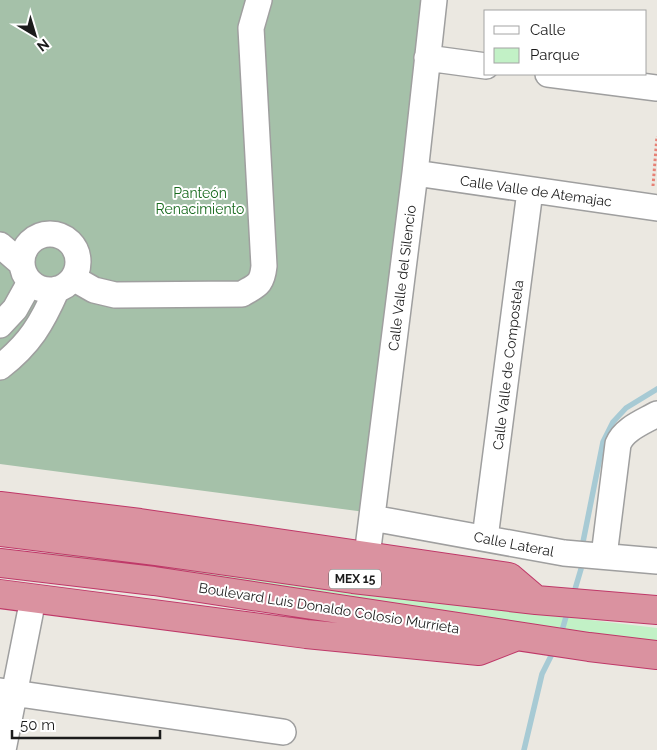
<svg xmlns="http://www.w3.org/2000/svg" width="657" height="750" viewBox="0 0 657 750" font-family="Raleway,sans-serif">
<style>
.cemetery{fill:#a5c1a9}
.park{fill:#c2f1c6}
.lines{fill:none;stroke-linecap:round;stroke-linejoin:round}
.stream{stroke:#a7cad4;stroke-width:5.5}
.minor-casing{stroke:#9f9f9f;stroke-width:28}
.highway-casing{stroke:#bf3868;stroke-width:30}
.path{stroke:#e78176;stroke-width:3;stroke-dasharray:2.5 2.5;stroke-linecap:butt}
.minor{stroke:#fff;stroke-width:25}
.highway{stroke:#da92a0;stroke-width:28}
.labels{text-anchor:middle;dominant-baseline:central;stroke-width:4;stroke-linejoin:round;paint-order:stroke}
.shield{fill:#fff;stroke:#5f5f5f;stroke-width:1}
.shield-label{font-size:12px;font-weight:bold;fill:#1b1b1b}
.street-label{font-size:14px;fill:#1b1b1b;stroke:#fff}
.park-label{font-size:14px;fill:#186a1e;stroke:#fff}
</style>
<rect width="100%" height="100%" fill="#ebe8e1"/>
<!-- cemetery -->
<path class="cemetery" d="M 0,0 L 427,0 L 365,512 L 0,464 Z"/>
<!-- park -->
<path class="park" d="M 8,552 L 142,556 L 409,598 L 657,628 L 657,642 L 593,636 Z"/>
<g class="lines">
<!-- stream -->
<path class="stream" d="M 582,547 L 603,442 L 613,422 L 626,408 L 657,389
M 573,596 L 581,569 L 581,562
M 561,634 L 568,610
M 524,750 L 542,674 L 554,650"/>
<!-- minor casing -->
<g class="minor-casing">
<path id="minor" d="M 427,58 L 486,66
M 548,74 L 657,88
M 415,173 L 657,208
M22 262a28 28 0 1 1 56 0a28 28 0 1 1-56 0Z
M 0,245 L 22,264
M 73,278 L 94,290 L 115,295 L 242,294 C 257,285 262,285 264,266 L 251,28 L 259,0
M 0,325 L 15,309 L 30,282
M 0,367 C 30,344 42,323 57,289
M 372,518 L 564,553 L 657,561
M 485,538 L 530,191
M 367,556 L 415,173 L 434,0
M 604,556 L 618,444 C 624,429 643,422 657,414
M 0,691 L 283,732
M 3,750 L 33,599"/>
</g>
<!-- highway casing -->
<g class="highway-casing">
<path id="highway" d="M 0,506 L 140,523 L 509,577 L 536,600
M 0,532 L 156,551 L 353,579 L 536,600 L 657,610
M 0,563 L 154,581 L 589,647 L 657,655
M 0,594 L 306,634 L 479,651 L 515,637"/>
</g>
<!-- path -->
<path class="path" d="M 653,186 L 657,136"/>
<!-- minor -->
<use href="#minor" class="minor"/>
<!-- highway -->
<use href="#highway" class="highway"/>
</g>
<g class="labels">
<!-- shield labels -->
<rect class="shield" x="329" y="569.5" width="52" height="19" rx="4"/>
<g class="shield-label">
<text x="355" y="579">MEX 15</text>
</g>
<!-- street labels -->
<g class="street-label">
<text transform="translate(536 191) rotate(8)">Calle Valle de Atemajac</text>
<text transform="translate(402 278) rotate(-83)">Calle Valle del Silencio</text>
<text transform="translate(508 365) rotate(-83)">Calle Valle de Compostela</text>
<text transform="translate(514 544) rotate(11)">Calle Lateral</text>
<text transform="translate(329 608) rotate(9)">Boulevard Luis Donaldo Colosio Murrieta</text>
</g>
<!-- park labels -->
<g class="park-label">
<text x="200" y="193">Panteón<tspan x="200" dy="16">Renacimiento</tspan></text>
</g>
</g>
<!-- legend -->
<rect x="484" y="10" width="162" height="65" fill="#ffffff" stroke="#a4a4a4"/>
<rect x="494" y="26" width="25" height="8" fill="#ffffff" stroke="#a4a4a4"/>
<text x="530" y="35" font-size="15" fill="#1b1b1b">Calle</text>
<rect x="494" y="48" width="25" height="15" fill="#c2f1c6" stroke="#a4a4a4"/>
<text x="530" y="60" font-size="15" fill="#1b1b1b">Parque</text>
<!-- north arrow -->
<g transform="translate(35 35) rotate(142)" stroke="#ffffff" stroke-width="4" paint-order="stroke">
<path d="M0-4L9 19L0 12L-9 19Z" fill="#1b1b1b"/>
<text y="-8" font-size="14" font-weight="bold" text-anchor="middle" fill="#1b1b1b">N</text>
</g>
<!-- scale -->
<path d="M12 730v8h148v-8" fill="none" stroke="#1b1b1b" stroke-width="2.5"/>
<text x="20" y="730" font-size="15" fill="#1b1b1b" stroke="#ffffff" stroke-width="4" paint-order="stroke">50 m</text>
</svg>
